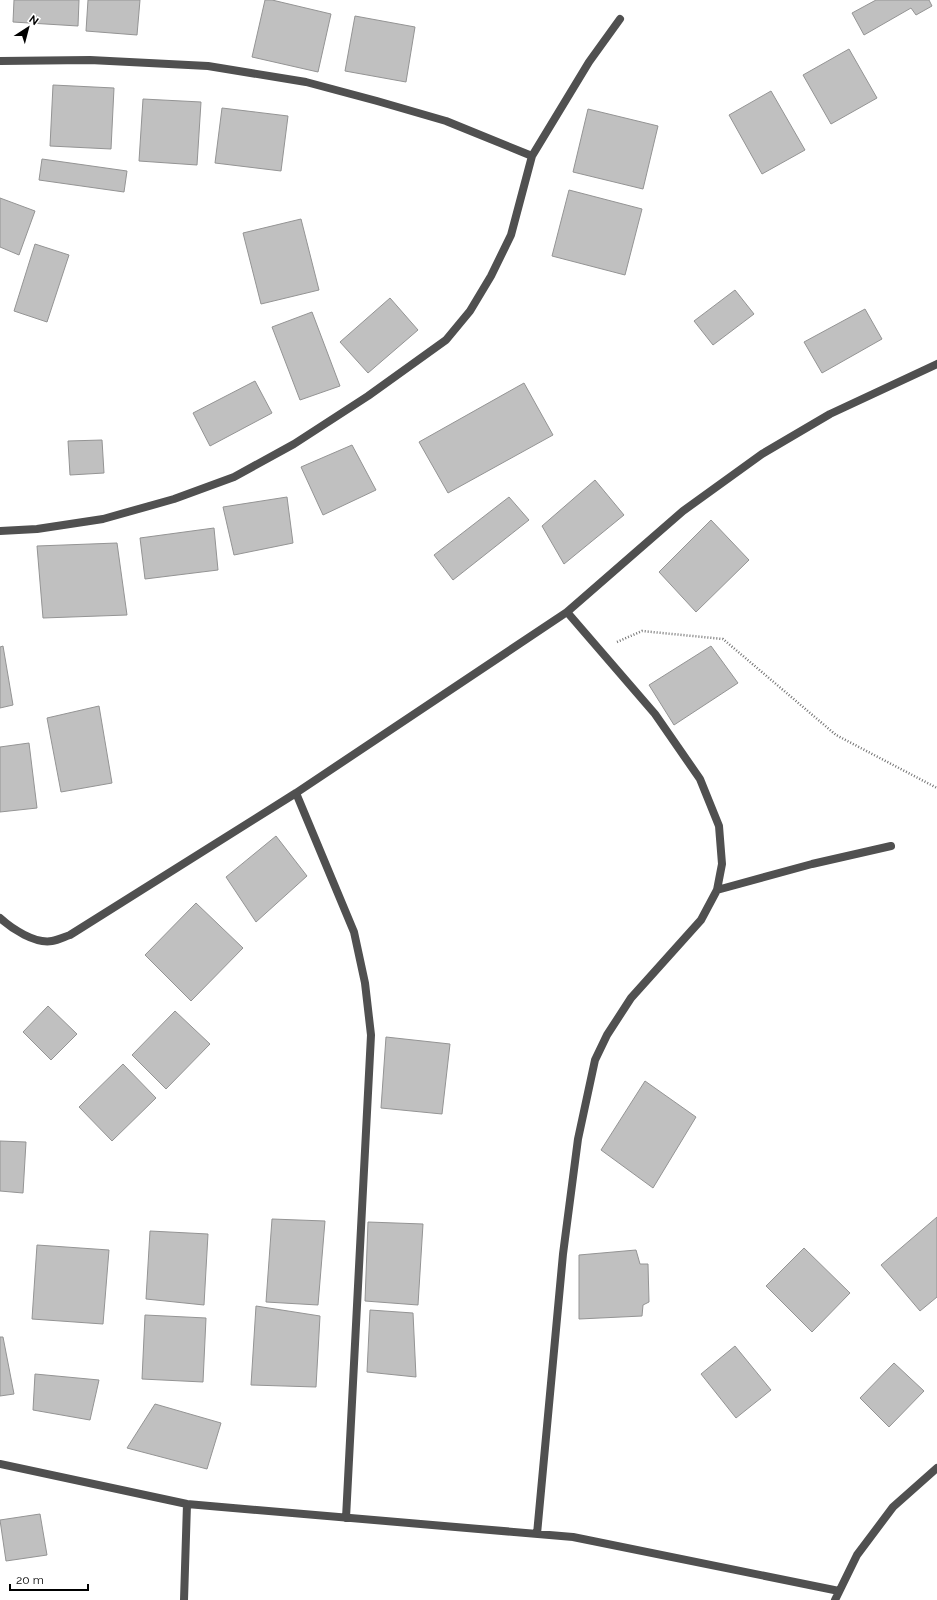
<svg xmlns="http://www.w3.org/2000/svg" width="937" height="1600" viewBox="0 0 937 1600" font-family="Raleway,sans-serif">
<style>
.building{fill:#c0c0c0;stroke:#949494}
.lines{fill:none;stroke-linecap:round;stroke-linejoin:round}
.path{stroke:#727272;stroke-width:2.5;stroke-dasharray:1 2;stroke-linecap:butt}
.minor{stroke:#505050;stroke-width:8}
</style>
<rect width="100%" height="100%" fill="#fff"/>
<!-- building -->
<path class="building" d="M 14,0 L 79,0 L 78,26 L 13,22 Z
M 88,0 L 140,0 L 137,35 L 86,31 Z
M 265,0 L 272,0 L 331,14 L 318,72 L 252,57 Z
M 876,0 L 929,0 L 932,6 L 916,15 L 911,8 L 864,35 L 852,13 Z
M 355,16 L 415,27 L 406,82 L 345,71 Z
M 849,49 L 877,98 L 831,124 L 803,75 Z
M 53,85 L 114,88 L 111,149 L 50,146 Z
M 771,91 L 805,150 L 762,174 L 729,115 Z
M 143,99 L 201,102 L 197,165 L 139,161 Z
M 222,108 L 288,116 L 281,171 L 215,163 Z
M 588,109 L 658,126 L 643,189 L 573,172 Z
M 42,159 L 127,171 L 124,192 L 39,180 Z
M 569,190 L 642,209 L 625,275 L 552,256 Z
M 0,198 L 35,211 L 19,255 L 0,247 Z
M 301,219 L 319,290 L 261,304 L 243,233 Z
M 35,244 L 69,255 L 47,322 L 14,311 Z
M 735,290 L 754,314 L 713,345 L 694,321 Z
M 390,298 L 418,330 L 368,373 L 340,342 Z
M 865,309 L 882,339 L 822,373 L 804,342 Z
M 312,312 L 340,386 L 300,400 L 272,327 Z
M 255,381 L 272,413 L 210,446 L 193,413 Z
M 524,383 L 553,435 L 448,493 L 419,442 Z
M 102,440 L 104,473 L 70,475 L 68,441 Z
M 352,445 L 376,490 L 323,515 L 301,467 Z
M 595,480 L 624,515 L 564,564 L 542,526 Z
M 287,497 L 293,543 L 234,555 L 223,507 Z
M 509,497 L 529,520 L 453,580 L 434,555 Z
M 711,520 L 749,560 L 696,612 L 659,572 Z
M 214,528 L 218,570 L 145,579 L 140,538 Z
M 117,543 L 127,615 L 43,618 L 37,546 Z
M 3,646 L 13,705 L 0,708 L 0,647 Z
M 711,646 L 738,683 L 674,725 L 649,685 Z
M 99,706 L 112,783 L 61,792 L 47,718 Z
M 29,743 L 37,808 L 0,812 L 0,747 Z
M 276,836 L 307,876 L 256,922 L 226,877 Z
M 196,903 L 243,948 L 191,1001 L 145,955 Z
M 48,1006 L 77,1034 L 51,1060 L 23,1032 Z
M 175,1011 L 210,1044 L 166,1089 L 132,1055 Z
M 386,1037 L 450,1044 L 442,1114 L 381,1108 Z
M 123,1064 L 156,1098 L 112,1141 L 79,1107 Z
M 645,1081 L 696,1117 L 653,1188 L 601,1150 Z
M 0,1141 L 26,1142 L 23,1193 L 0,1191 Z
M 937,1217 L 937,1297 L 920,1311 L 881,1265 Z
M 272,1219 L 325,1221 L 318,1305 L 266,1302 Z
M 368,1222 L 423,1224 L 418,1305 L 365,1301 Z
M 150,1231 L 208,1234 L 204,1305 L 146,1299 Z
M 37,1245 L 109,1250 L 103,1324 L 32,1319 Z
M 804,1248 L 850,1293 L 812,1332 L 766,1286 Z
M 636,1250 L 640,1264 L 648,1264 L 649,1302 L 643,1305 L 642,1316 L 579,1319 L 579,1255 Z
M 256,1306 L 320,1316 L 316,1387 L 251,1385 Z
M 370,1310 L 413,1313 L 416,1377 L 367,1372 Z
M 145,1315 L 206,1318 L 203,1382 L 142,1379 Z
M 0,1337 L 3,1337 L 14,1394 L 0,1396 Z
M 735,1346 L 771,1390 L 736,1418 L 701,1374 Z
M 894,1363 L 924,1391 L 889,1427 L 860,1398 Z
M 35,1374 L 99,1380 L 90,1420 L 33,1410 Z
M 155,1404 L 221,1423 L 207,1469 L 127,1448 Z
M 40,1514 L 47,1555 L 6,1561 L 0,1520 Z"/>
<g class="lines">
<!-- path -->
<path class="path" d="M 617,642 L 642,631 L 723,639 L 836,735 L 937,788"/>
<!-- minor -->
<path class="minor" d="M 0,61 L 90,60 L 208,66 L 306,82 L 377,101 L 446,121 L 532,156
M 0,531 L 37,529 L 103,519 L 174,499 L 234,477 L 294,444 L 368,396 L 446,340 L 470,311 L 491,276 L 511,235 L 532,156 L 589,62 L 620,19
M 296,793 L 354,932 L 365,983 L 371,1035 L 346,1518
M 717,890 L 812,864 L 891,846
M 0,918 C 12,929 35,944 52,941 C 58,940 64,937 70,935 L 296,793 L 567,612
M 0,1464 L 187,1504 L 573,1537 L 839,1591
M 537,1534 L 563,1254 L 578,1139 L 595,1060 L 607,1035 L 631,998 L 701,920 L 717,890 L 722,864 L 719,826 L 700,779 L 655,714 L 567,612 L 683,511 L 762,454 L 830,414 L 937,364
M 184,1600 L 187,1504
M 835,1600 L 857,1555 L 893,1507 L 937,1468"/>
</g>
<!-- north arrow -->
<g transform="translate(28 28) rotate(36)" stroke="#ffffff" stroke-width="3" paint-order="stroke">
<path d="M0-3L7 15L0 10L-7 15Z" fill="#000000"/>
<text y="-6" font-size="11" font-weight="bold" text-anchor="middle" fill="#000000">N</text>
</g>
<!-- scale -->
<path d="M10 1584v6h78v-6" fill="none" stroke="#000000" stroke-width="2"/>
<text x="16" y="1584" font-size="12" fill="#000000" stroke="#ffffff" stroke-width="3" paint-order="stroke">20 m</text>
</svg>
